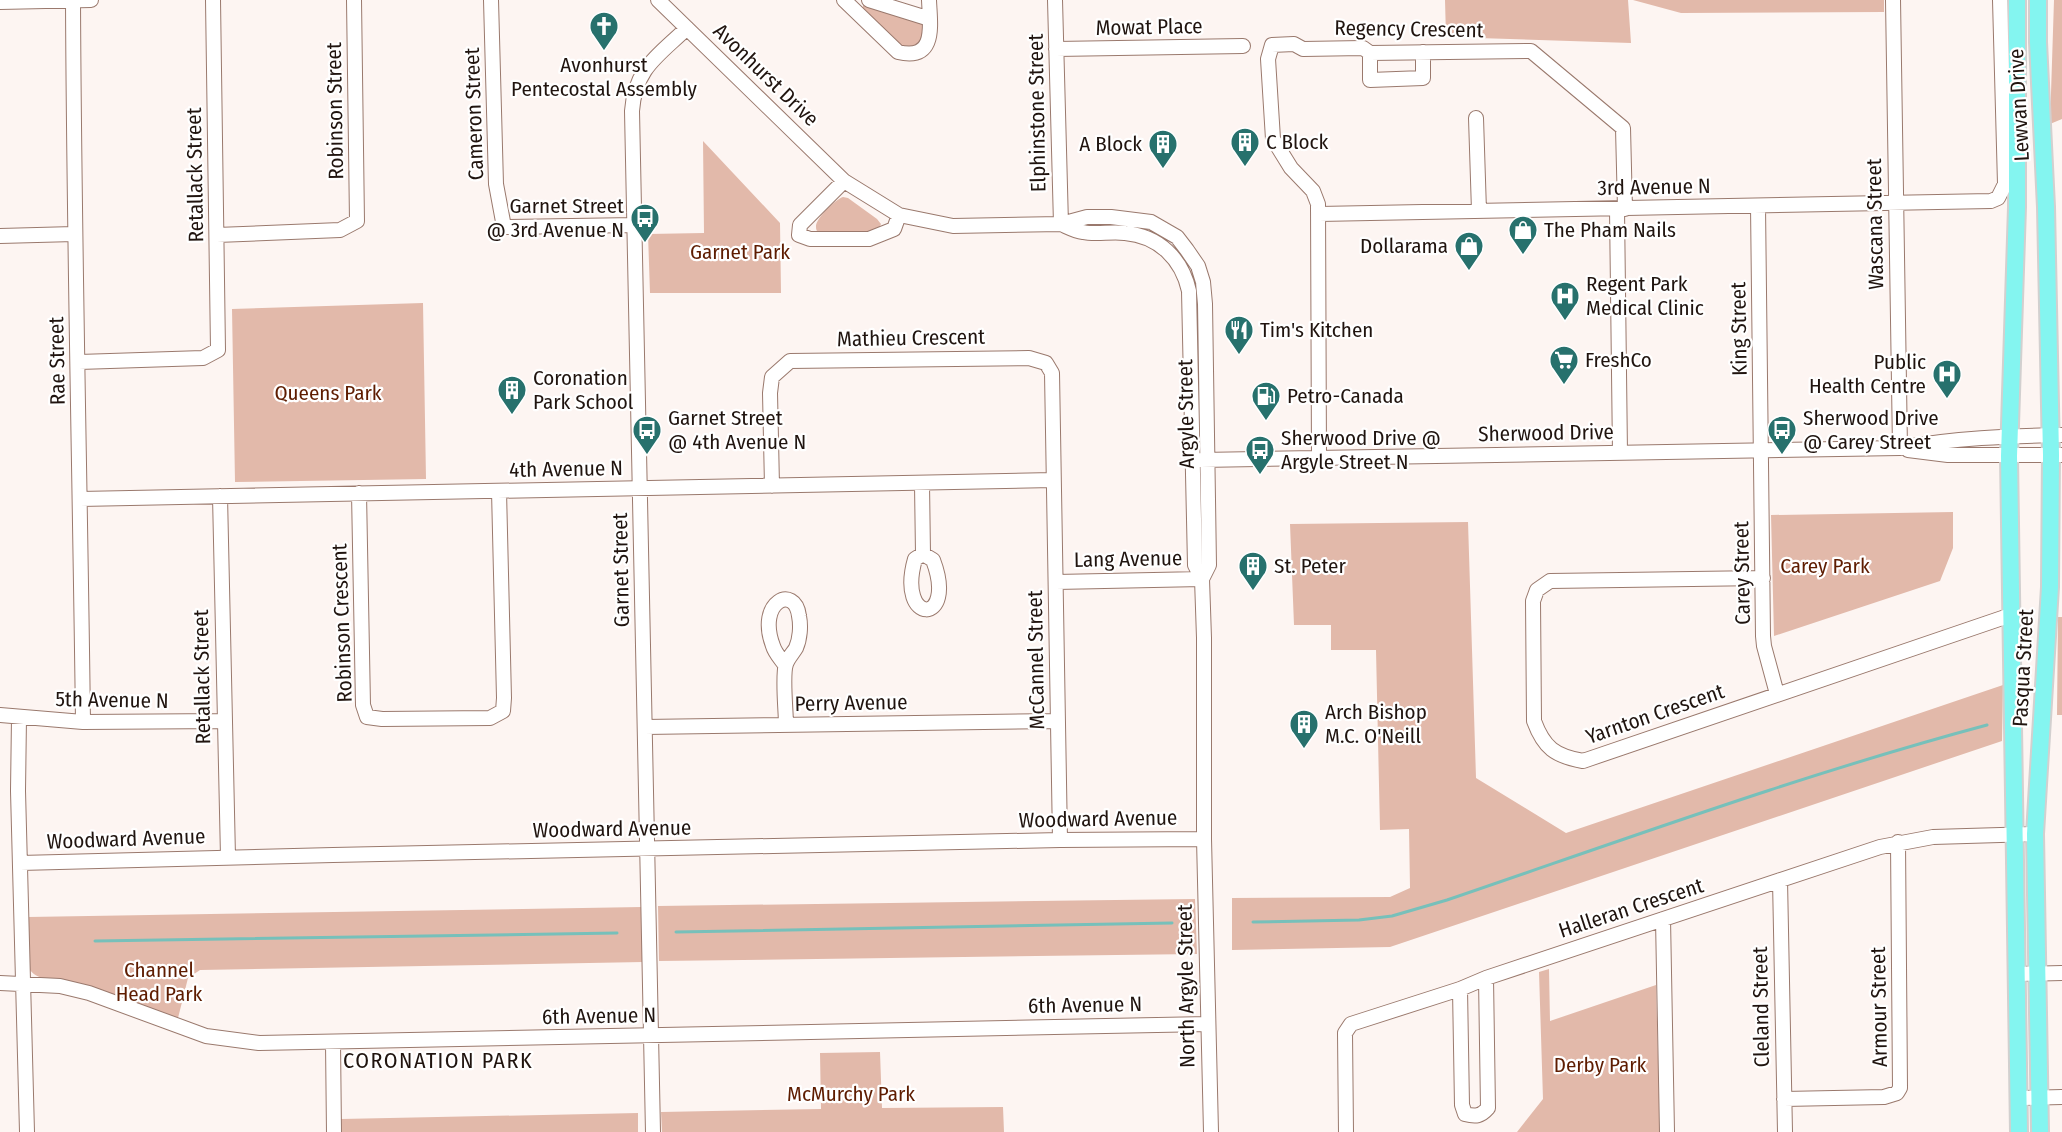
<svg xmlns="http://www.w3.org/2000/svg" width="2062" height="1132" viewBox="0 0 2062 1132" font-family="'Fira Sans Condensed',sans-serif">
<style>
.green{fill:#e2b9aa}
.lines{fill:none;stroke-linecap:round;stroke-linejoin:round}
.stream{stroke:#77c0ba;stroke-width:3}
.minor-casing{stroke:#9a796d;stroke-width:16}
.major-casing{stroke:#d2d0cf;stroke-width:20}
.minor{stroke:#fff;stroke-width:14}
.major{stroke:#84f5f0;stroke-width:16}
.labels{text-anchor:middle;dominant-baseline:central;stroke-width:4.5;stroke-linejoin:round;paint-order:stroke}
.street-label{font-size:21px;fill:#20140f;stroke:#fff}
.poi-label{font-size:21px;fill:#20140f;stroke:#fff;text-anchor:start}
.park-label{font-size:21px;fill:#5e1c00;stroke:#fff}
.neighbourhood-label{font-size:22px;letter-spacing:1.5px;fill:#20140f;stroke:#fff}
</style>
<rect width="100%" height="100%" fill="#fdf5f2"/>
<!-- green -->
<path class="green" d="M 1445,0 L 1628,0 L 1631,43 L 1446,37 Z
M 1633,0 L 1884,0 L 1884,12 L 1681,13 Z
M 2054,0 L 2062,0 L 2062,119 L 2050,124 Z
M 864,4 L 921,23 C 928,35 917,51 902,46 C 893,43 871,17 862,9 Z
M 703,141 L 780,223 L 781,293 L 650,293 L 648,234 L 704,233 Z
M 843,197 L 848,198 L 877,219 L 881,224 L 877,232 L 822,235 C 819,233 816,232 816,227 C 815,219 836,199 843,197 Z
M 423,303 L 426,479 L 235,482 L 232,309 Z
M 1953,512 L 1953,548 L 1940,581 L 1774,636 L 1771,515 Z
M 1468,522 L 1476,778 L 1566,833 L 2003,685 L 2002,741 L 1390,947 L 1232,950 L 1232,898 L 1390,897 L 1410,888 L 1409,829 L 1380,830 L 1376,650 L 1331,650 L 1331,625 L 1294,625 L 1290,524 Z
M 2058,617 L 2062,617 L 2062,715 L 2057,715 Z
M 1195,899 L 1197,954 L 659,961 L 658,906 Z
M 642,907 L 643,962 L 200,970 L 188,978 L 177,1022 C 142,1004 108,990 70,982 C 55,979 36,982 28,967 L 28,917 Z
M 1549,969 L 1550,1021 L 1656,985 L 1660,1132 L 1517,1132 L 1543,1099 L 1539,972 Z
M 880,1052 L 882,1108 L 1003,1107 L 1004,1132 L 662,1132 L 661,1112 L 821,1109 L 820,1053 Z
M 638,1113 L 638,1132 L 342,1132 L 341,1119 Z"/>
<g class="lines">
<!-- stream -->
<path class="stream" d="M 1253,922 L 1359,920 L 1392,916 L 1447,900 C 1626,839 1804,774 1987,725
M 676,932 L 1172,923
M 95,941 L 617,933"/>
<!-- minor casing -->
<g class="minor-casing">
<path id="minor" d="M 73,0 C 74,241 80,481 83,722
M 491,0 L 496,184 L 504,227 L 635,225
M 658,0 L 844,181 L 899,215 L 953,226 L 1061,224 L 1087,217 L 1111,217 L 1151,222 L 1177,237 L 1187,250 L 1198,266 L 1203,282 L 1205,304 L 1209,565 L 1202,579
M 844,0 L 898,52 C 937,61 930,25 929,0
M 869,0 L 930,19
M 1055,0 L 1061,224
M 1893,0 L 1900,448
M 0,2 L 91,0
M 1056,49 L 1243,46
M 1370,53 L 1370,80 L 1423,78 L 1423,52
M 1476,118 L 1479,211
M 844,181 L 800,225 L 799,235 L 810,239 L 869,239 L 894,229 L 899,215
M 1758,206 L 1763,636 L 1764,646 L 1777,694
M 1617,209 L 1620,453
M 1319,214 L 1991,201 L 1998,198 L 2005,184 L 2000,0
M 1061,224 C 1068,227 1075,231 1083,232 C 1096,235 1111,231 1125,233 C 1159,236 1182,259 1189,291 L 1195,565 L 1202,579 L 1204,638 L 1204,839 L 1211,1132
M 217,235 L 340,230 L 357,221 L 354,0
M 0,236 L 74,234
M 79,362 L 203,358 L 218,350 L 213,0
M 1908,450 L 1948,455 L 2062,455
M 1319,458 L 1318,204 L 1313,191 L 1291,168 L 1273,139 L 1268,59 L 1272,45 L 1294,44 L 1303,49 L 1363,48 L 1370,53 L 1531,51 L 1623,128 L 1625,209
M 1201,460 L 1900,448 C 1954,438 2008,436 2062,435
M 922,484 L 923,554
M 772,486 L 770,393 L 772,377 L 790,361 L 1029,358 L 1046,363 L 1052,373 L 1060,840
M 359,493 L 363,705 L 367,717 L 382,719 L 490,718 L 503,711 L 504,698 L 499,491
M 220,496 L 228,857
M 80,499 L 1053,480
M 923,554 L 933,560 C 958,626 896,626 915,559 Z
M 1763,578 L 1550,581 L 1537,590 L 1533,601 L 1534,721 C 1544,748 1555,756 1583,761 L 2011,615
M 1056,582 L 1202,579
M 785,665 C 781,659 775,653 773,646 C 756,601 795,584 799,616 C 801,626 800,639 796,648 C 793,653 788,658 786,664 C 782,675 786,711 786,725
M 0,715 L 83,722 L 224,721
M 19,718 L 18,791 L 27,1132
M 645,727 L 1057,721
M 20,863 L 333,855 L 1060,840 L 1204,839
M 1780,880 L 1785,1132
M 1663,919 L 1667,1132
M 2017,974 L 2062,973
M 0,983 L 60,986 L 89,993 L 206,1036 L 259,1043 L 1208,1024
M 1460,989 L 1462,1105 L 1465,1114 C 1476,1117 1481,1116 1488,1108 L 1486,978
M 333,1043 L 334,1132
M 2019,1098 L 2062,1097
M 1784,1099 L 1884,1097 L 1897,1093 L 1900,1088 L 1898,842
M 653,1132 L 632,111 C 635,68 658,56 687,28
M 1346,1132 L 1345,1033 L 1351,1024 L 1460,989 L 1486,978 L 1880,847 L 1933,837 L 2035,834"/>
</g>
<!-- major casing -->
<g class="major-casing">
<path id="major" d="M 2017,0 L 2017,207 L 2009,456 L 2019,1132
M 2038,0 L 2038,42 L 2046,207 L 2051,455 L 2050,587 L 2035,834 L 2040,1132"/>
</g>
<!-- minor -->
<use href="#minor" class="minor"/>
<!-- major -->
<use href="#major" class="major"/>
</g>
<!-- icons -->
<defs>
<g id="church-pin" transform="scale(1.5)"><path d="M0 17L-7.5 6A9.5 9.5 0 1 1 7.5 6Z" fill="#27716d" stroke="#fff"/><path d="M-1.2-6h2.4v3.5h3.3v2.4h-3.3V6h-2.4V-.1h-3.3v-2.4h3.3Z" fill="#fff"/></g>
<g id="building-pin" transform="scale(1.5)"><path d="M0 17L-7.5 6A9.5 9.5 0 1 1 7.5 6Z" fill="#27716d" stroke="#fff"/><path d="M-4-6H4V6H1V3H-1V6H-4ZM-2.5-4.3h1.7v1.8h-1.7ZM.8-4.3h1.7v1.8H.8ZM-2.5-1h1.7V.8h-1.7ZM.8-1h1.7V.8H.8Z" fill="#fff"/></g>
<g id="bus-pin" transform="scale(1.5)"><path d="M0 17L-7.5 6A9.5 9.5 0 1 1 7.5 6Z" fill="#27716d" stroke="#fff"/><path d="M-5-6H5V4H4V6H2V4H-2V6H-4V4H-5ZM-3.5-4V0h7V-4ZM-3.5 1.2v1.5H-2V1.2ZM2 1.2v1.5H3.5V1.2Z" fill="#fff"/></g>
<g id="shop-pin" transform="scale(1.5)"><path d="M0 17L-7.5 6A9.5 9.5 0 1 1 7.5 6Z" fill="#27716d" stroke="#fff"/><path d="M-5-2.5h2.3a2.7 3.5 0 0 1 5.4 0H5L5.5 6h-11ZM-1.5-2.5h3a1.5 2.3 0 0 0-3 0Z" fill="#fff"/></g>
<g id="hospital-pin" transform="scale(1.5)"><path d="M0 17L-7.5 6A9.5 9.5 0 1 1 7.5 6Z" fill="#27716d" stroke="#fff"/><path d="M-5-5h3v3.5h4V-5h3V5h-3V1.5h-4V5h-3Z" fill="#fff"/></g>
<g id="restaurant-pin" transform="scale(1.5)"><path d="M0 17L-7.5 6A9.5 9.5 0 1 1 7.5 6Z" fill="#27716d" stroke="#fff"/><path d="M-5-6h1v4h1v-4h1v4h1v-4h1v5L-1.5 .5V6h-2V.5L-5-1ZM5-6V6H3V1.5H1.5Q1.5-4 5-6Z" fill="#fff"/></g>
<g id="supermarket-pin" transform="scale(1.5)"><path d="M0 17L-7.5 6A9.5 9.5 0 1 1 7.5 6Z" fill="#27716d" stroke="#fff"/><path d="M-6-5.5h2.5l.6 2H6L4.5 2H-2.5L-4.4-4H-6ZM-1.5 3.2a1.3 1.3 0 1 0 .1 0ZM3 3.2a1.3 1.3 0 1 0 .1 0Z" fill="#fff"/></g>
<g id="fuel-pin" transform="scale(1.5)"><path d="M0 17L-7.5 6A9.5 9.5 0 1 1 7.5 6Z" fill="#27716d" stroke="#fff"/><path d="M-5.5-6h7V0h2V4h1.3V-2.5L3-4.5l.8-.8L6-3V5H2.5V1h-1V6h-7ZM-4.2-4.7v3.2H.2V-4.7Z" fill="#fff"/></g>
</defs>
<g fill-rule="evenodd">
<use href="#church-pin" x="604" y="26"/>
<use href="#building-pin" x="1245" y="142"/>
<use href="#building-pin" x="1163" y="144"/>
<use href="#bus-pin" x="645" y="218"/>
<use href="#shop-pin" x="1523" y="230"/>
<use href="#shop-pin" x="1469" y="246"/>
<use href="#hospital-pin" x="1565" y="296"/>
<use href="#restaurant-pin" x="1239" y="330"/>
<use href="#supermarket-pin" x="1564" y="360"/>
<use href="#hospital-pin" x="1947" y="374"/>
<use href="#building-pin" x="512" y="390"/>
<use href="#fuel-pin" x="1266" y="396"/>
<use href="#bus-pin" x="647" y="430"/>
<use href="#bus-pin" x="1782" y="430"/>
<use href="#bus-pin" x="1260" y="450"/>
<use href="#building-pin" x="1253" y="566"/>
<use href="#building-pin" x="1304" y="724"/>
</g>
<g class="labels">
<!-- street labels -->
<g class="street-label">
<text transform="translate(1149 27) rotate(-1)">Mowat Place</text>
<text transform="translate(1409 29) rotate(1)">Regency Crescent</text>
<text transform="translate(766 75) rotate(44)">Avonhurst Drive</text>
<text transform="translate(2019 105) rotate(-93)">Lewvan Drive</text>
<text transform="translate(335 111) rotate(-91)">Robinson Street</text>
<text transform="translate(1037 113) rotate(-91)">Elphinstone Street</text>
<text transform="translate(474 114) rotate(-92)">Cameron Street</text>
<text transform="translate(195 175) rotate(-91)">Retallack Street</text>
<text transform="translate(1654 187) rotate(-1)">3rd Avenue N</text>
<text transform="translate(1875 224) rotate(-91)">Wascana Street</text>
<text transform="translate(1739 329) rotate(-91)">King Street</text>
<text transform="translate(911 338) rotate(-1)">Mathieu Crescent</text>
<text transform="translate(57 361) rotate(-91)">Rae Street</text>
<text transform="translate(1186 414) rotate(-91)">Argyle Street</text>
<text transform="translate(1546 433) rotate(-1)">Sherwood Drive</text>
<text transform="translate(566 469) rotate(-1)">4th Avenue N</text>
<text transform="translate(1128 559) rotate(-1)">Lang Avenue</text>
<text transform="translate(621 570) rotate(-91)">Garnet Street</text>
<text transform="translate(1742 573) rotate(-91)">Carey Street</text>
<text transform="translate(342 623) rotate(-92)">Robinson Crescent</text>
<text transform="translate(1036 660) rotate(-91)">McCannel Street</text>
<text transform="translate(2023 668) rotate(-87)">Pasqua Street</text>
<text transform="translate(202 677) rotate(-91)">Retallack Street</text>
<text transform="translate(112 700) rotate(1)">5th Avenue N</text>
<text transform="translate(851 703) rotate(-1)">Perry Avenue</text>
<text transform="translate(1655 714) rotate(-19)">Yarnton Crescent</text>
<text transform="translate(1098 819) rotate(-1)">Woodward Avenue</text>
<text transform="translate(612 829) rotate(-1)">Woodward Avenue</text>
<text transform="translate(126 839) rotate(-2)">Woodward Avenue</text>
<text transform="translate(1631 908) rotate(-18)">Halleran Crescent</text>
<text transform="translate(1186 986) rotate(-91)">North Argyle Street</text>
<text transform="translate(1085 1005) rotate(-1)">6th Avenue N</text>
<text transform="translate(1761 1007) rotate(-91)">Cleland Street</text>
<text transform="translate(1879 1007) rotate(-91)">Armour Street</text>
<text transform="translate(599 1016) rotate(-1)">6th Avenue N</text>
</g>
<!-- poi labels -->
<g class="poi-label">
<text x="604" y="65" text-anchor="middle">Avonhurst<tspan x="604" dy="24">Pentecostal Assembly</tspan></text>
<text x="1266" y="142">C Block</text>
<text x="1142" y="144" text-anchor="end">A Block</text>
<text x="624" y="206" text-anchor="end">Garnet Street<tspan x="624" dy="24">@ 3rd Avenue N</tspan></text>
<text x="1544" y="230">The Pham Nails</text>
<text x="1448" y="246" text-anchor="end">Dollarama</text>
<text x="1586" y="284">Regent Park<tspan x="1586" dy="24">Medical Clinic</tspan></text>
<text x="1260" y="330">Tim's Kitchen</text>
<text x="1585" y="360">FreshCo</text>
<text x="1926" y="362" text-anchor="end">Public<tspan x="1926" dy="24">Health Centre</tspan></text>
<text x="533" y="378">Coronation<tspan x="533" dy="24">Park School</tspan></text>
<text x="1287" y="396">Petro-Canada</text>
<text x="668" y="418">Garnet Street<tspan x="668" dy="24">@ 4th Avenue N</tspan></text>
<text x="1803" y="418">Sherwood Drive<tspan x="1803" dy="24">@ Carey Street</tspan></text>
<text x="1281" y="438">Sherwood Drive @<tspan x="1281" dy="24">Argyle Street N</tspan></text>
<text x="1274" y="566">St. Peter</text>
<text x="1325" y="712">Arch Bishop<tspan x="1325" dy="24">M.C. O'Neill</tspan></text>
</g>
<!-- park labels -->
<g class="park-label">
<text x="740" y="252">Garnet Park</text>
<text x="328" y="393">Queens Park</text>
<text x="1825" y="566">Carey Park</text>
<text x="159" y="970">Channel<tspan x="159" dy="24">Head Park</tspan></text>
<text x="1600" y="1065">Derby Park</text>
<text x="851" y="1094">McMurchy Park</text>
</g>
<!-- neighbourhood labels -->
<g class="neighbourhood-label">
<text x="438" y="1060">CORONATION PARK</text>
</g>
</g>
</svg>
